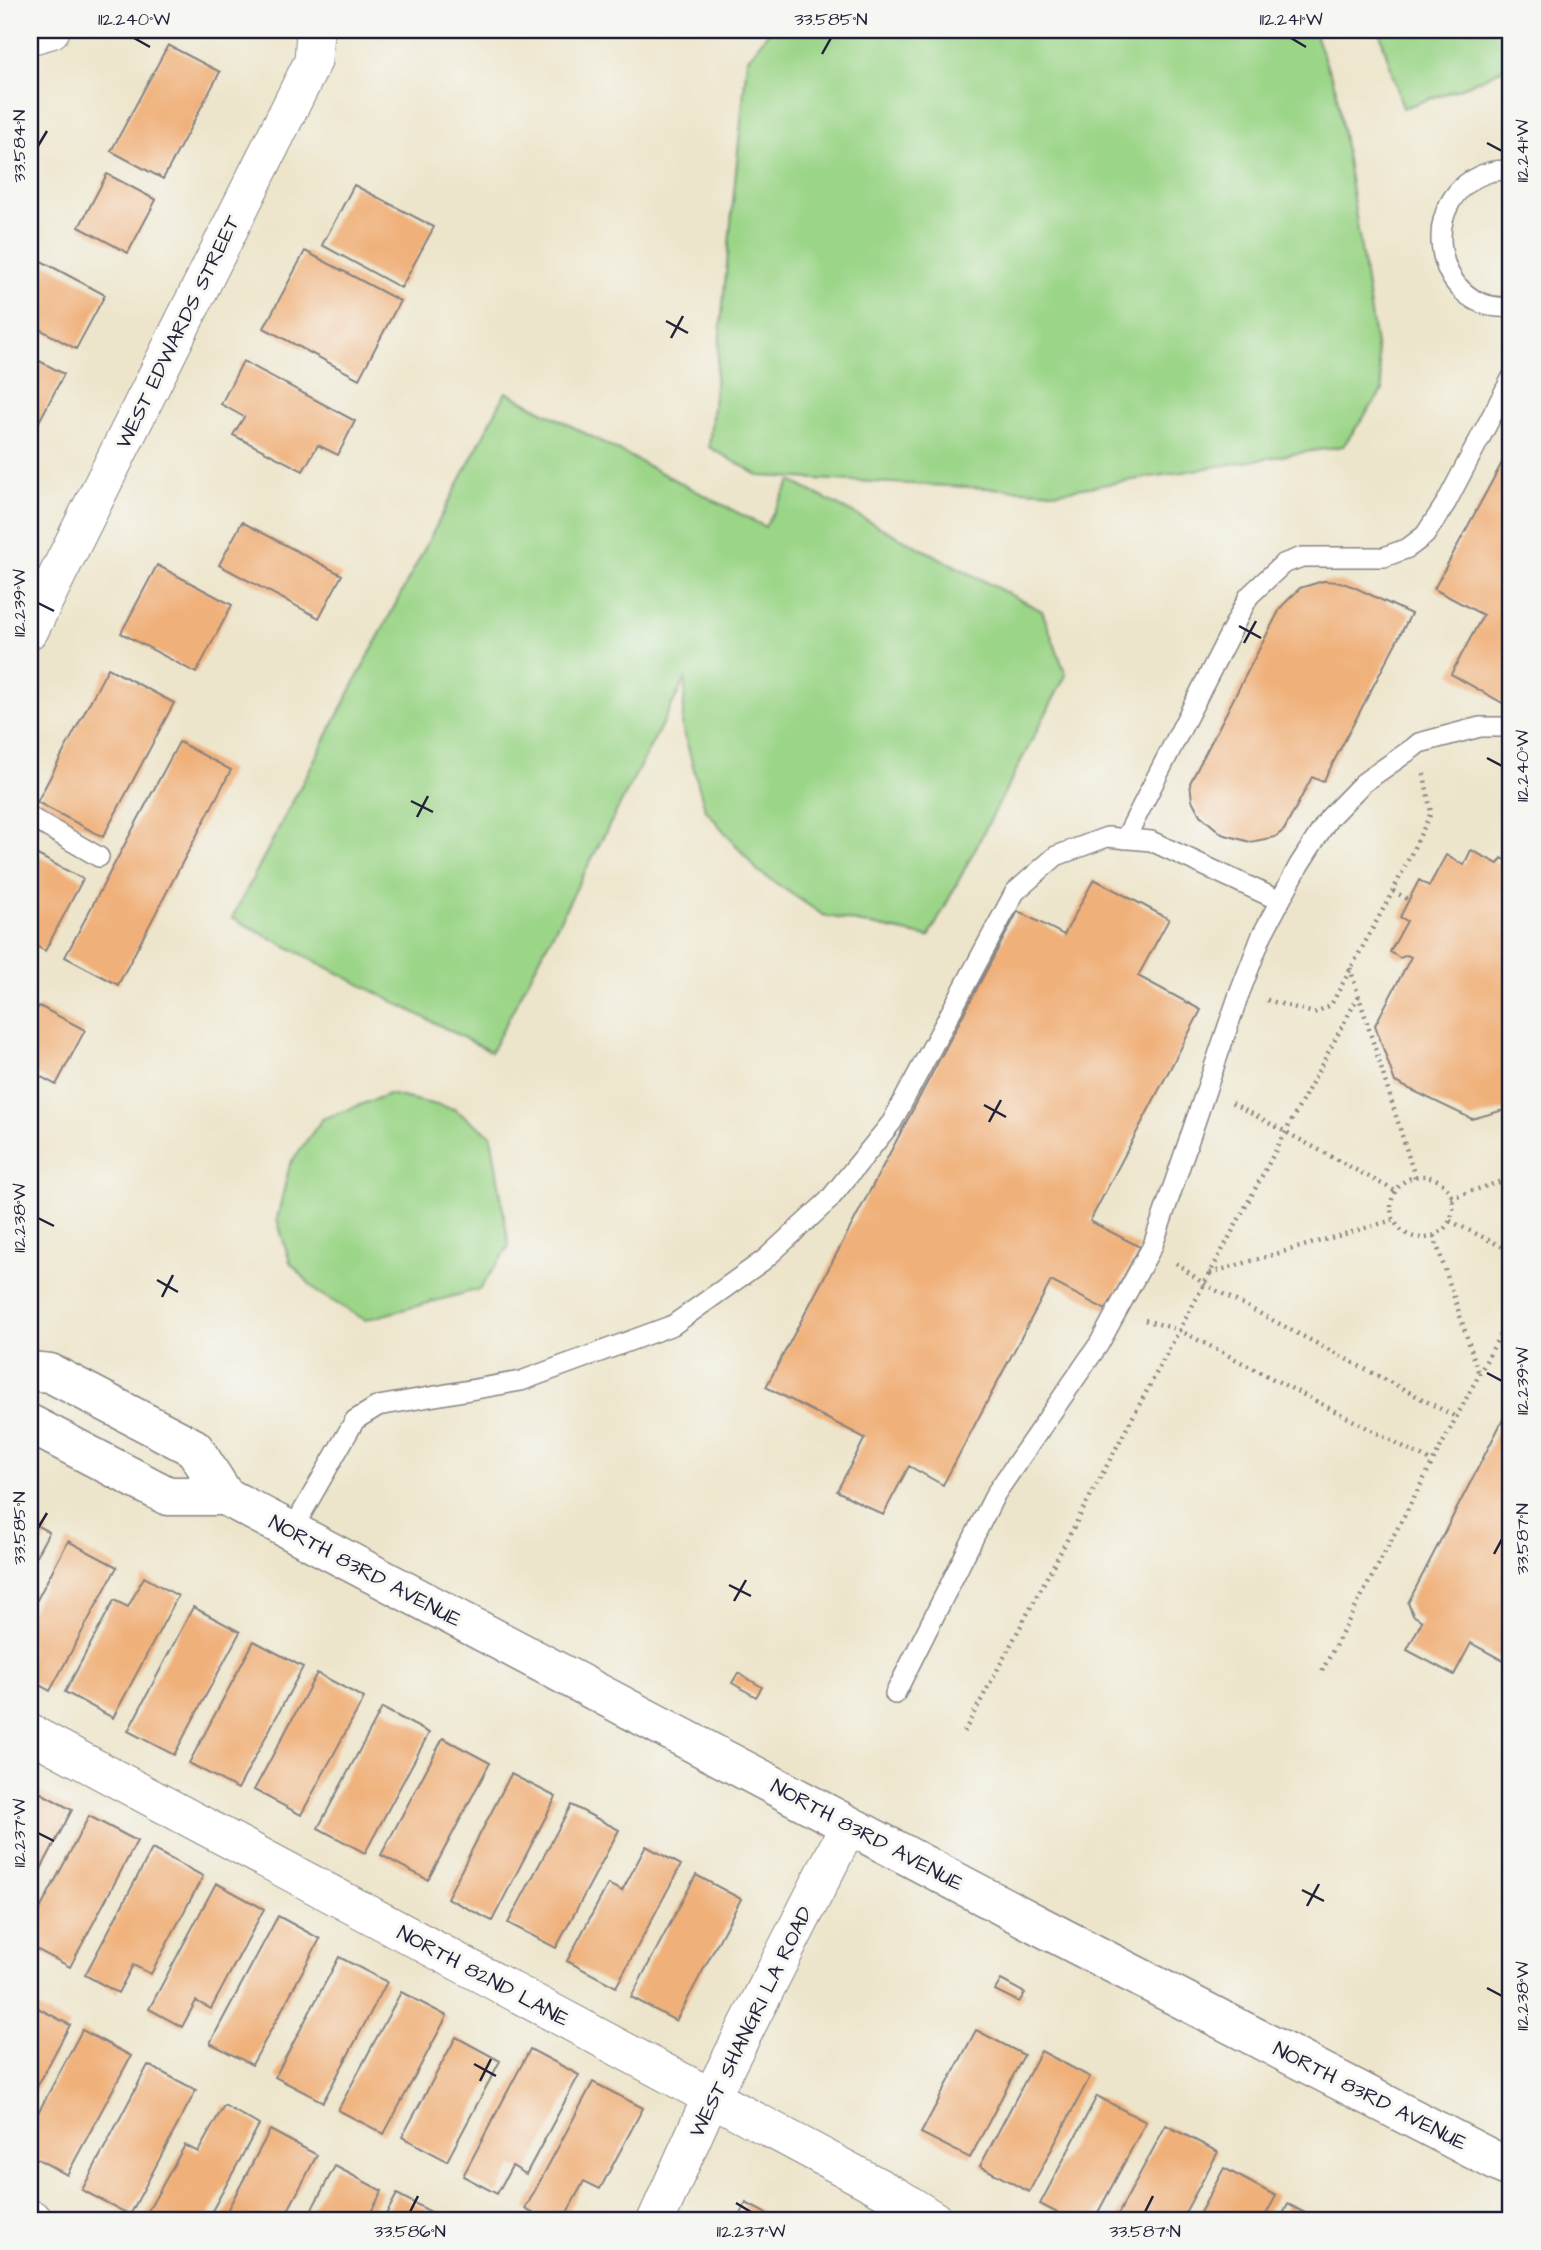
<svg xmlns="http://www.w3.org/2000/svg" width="1541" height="2250" viewBox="0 0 1541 2250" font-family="'Architects Daughter',sans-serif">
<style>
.green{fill:#9bd588;stroke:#5e7c62;stroke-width:2}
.building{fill:#f0b079}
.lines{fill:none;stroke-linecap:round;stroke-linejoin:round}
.service-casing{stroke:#888483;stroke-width:22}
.minor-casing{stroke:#888483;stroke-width:39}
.primary-casing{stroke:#888483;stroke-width:41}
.path{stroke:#888483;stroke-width:4.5;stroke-dasharray:2 5;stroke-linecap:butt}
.service{stroke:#fff;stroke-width:19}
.minor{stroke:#fff;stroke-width:37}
.primary{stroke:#fff;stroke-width:38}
.ticks{fill:none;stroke:#22223b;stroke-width:2.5}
.labels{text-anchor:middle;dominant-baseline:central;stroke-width:6;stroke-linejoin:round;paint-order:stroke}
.street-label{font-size:21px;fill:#22223b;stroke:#f6f6f2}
.neatline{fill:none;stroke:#22223b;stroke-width:2.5}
.ticks-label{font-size:18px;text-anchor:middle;fill:#22223b}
</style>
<rect width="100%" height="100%" fill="#f6f6f2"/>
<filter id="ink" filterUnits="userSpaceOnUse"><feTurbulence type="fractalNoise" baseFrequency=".0143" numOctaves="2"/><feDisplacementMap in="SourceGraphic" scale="14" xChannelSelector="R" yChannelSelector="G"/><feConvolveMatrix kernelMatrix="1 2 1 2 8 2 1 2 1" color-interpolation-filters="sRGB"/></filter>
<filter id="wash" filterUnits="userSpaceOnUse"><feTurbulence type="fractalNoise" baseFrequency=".00686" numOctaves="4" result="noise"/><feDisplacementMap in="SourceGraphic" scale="28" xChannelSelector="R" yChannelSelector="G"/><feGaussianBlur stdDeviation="1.57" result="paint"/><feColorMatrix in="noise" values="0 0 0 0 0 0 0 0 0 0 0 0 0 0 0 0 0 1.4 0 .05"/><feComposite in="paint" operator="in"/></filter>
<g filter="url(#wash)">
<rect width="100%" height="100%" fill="#ede5cb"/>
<!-- green -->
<path class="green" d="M 770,30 L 1313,30 L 1336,89 L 1383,390 L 1343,446 L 1058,492 L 760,476 L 709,447 L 747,60 Z
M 1379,30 L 1511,30 L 1511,65 L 1467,86 L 1403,108 Z
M 506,392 L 765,527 L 791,481 L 1042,611 L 1066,675 L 929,937 L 823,915 L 758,871 L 705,809 L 682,726 L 686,678 L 491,1052 L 232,918 Z
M 389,1094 L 454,1109 L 491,1135 L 509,1246 L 480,1289 L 365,1320 L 317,1292 L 290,1262 L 277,1219 L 290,1164 L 322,1119 Z"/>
<g id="blocks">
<!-- building -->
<path class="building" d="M 168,45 L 220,72 L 163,179 L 111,151 Z
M 107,174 L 156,200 L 128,253 L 79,227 Z
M 354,185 L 434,227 L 401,288 L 322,245 Z
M 305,251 L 400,301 L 359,379 L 264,328 Z
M 30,255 L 105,295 L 76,349 L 30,324 Z
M 30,356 L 64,374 L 30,439 Z
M 243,361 L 355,421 L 338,455 L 318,445 L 303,471 L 233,435 L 244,417 L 221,404 Z
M 1511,446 L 1511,700 L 1508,706 L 1451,674 L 1483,615 L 1434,589 Z
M 242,522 L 342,575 L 319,618 L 219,565 Z
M 157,565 L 232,605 L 196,673 L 121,633 Z
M 1323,581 L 1340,582 L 1354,587 L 1411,614 L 1323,782 L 1312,777 L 1284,830 L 1275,837 L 1250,842 L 1222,834 L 1200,815 L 1192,800 L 1190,783 L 1281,607 L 1300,588 Z
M 108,668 L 174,703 L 103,837 L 37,802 Z
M 179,742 L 231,770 L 118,985 L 65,957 Z
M 1471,850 L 1498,864 L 1502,858 L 1511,863 L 1511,1108 L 1472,1119 L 1395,1082 L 1375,1025 L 1411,957 L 1407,955 L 1400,958 L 1390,952 L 1407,921 L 1400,917 L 1419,880 L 1429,886 L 1446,855 L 1464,865 Z
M 30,851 L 83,879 L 45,951 L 30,943 Z
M 1094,879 L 1169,919 L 1138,976 L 1201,1010 L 1090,1221 L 1140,1247 L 1106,1310 L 1051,1281 L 943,1485 L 909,1466 L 883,1515 L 837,1491 L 865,1438 L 766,1387 L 1018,911 L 1064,935 Z
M 39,1006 L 85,1030 L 56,1085 L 30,1071 L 30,1022 Z
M 30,1139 L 36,1143 L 30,1155 Z
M 1511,1404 L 1511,1665 L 1471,1643 L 1454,1675 L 1407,1650 L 1422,1621 L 1413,1615 L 1408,1603 Z
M 30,1522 L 49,1532 L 30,1567 Z
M 68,1541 L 117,1567 L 50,1691 L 30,1680 L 30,1613 Z
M 144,1577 L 178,1596 L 113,1718 L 65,1692 L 114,1600 L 128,1607 Z
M 193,1607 L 240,1632 L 174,1755 L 128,1731 Z
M 254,1641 L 303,1667 L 238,1789 L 189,1763 Z
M 317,1673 L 364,1698 L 301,1815 L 254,1790 Z
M 738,1673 L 762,1687 L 756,1697 L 732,1683 Z
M 382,1708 L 429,1733 L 365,1853 L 318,1828 Z
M 443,1738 L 490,1763 L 428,1880 L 381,1855 Z
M 511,1774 L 556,1797 L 492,1921 L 447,1898 Z
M 30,1787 L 72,1810 L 30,1890 Z
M 571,1805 L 619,1830 L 556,1948 L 508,1923 Z
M 89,1816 L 137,1841 L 70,1967 L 30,1946 L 30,1928 Z
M 646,1846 L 681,1865 L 616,1987 L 567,1961 L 608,1884 L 622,1891 Z
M 152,1849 L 203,1876 L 151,1974 L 133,1965 L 118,1993 L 85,1975 Z
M 696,1875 L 741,1899 L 676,2021 L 631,1997 Z
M 216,1883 L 264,1909 L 211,2009 L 196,2001 L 182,2027 L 149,2009 Z
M 278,1916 L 320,1939 L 252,2065 L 210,2043 Z
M 339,1957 L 387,1982 L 323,2102 L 275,2077 Z
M 1001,1980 L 1025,1993 L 1019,2002 L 995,1990 Z
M 401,1992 L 447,2016 L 384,2134 L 338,2110 Z
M 34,2006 L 70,2025 L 30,2100 L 30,2015 Z
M 82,2030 L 131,2056 L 67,2175 L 30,2155 L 30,2128 Z
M 976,2030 L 1024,2055 L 970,2158 L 921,2133 Z
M 456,2037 L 500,2061 L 447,2161 L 402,2137 Z
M 530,2049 L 579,2075 L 526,2174 L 512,2166 L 497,2194 L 463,2176 Z
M 1041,2051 L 1090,2077 L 1029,2192 L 980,2166 Z
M 148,2065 L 196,2090 L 130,2215 L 82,2190 Z
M 593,2082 L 643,2108 L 600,2189 L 584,2181 L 563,2220 L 546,2220 L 525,2209 Z
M 1097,2096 L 1146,2122 L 1094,2220 L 1071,2220 L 1040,2204 Z
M 224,2105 L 259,2125 L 207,2220 L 143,2220 L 185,2145 L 198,2152 Z
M 1166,2125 L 1218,2152 L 1181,2220 L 1115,2220 Z
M 270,2130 L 317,2155 L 283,2220 L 222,2220 Z
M 335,2166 L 382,2191 L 367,2220 L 306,2220 Z
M 1224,2168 L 1276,2196 L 1263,2220 L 1196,2220 Z
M 397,2194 L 446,2220 L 383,2220 Z
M 746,2203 L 778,2220 L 738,2220 Z
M 1288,2204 L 1318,2220 L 1280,2220 Z"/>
</g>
</g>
<g filter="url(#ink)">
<use href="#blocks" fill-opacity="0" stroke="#888483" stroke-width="2"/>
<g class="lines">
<!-- service casing -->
<g class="service-casing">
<path id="service" d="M 1511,170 C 1504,170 1496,170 1490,172 C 1413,194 1432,314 1511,307
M 30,817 L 99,857
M 1125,839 L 1249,596 L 1283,564 L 1302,557 L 1384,557 L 1408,548 L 1425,535 L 1446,503 L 1511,379
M 291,1532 L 355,1420 L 378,1406 L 521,1381 L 673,1325 L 764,1260 L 828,1201 L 892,1122 L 1015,892 L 1056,856 L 1107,837 L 1151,841 L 1280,901
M 895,1694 L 996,1493 L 1099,1344 L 1153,1245 L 1238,997 L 1262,935 L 1299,865 L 1329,818 L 1363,783 L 1413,748 L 1419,743 L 1480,727 L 1511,727"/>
</g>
<!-- minor casing -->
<g class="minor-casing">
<path id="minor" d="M 30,36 L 51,30
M 30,630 L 313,61 L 315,30
M 30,1733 L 896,2196 L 934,2220
M 30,2218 L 34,2220
M 656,2220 L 711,2097 L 849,1825"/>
</g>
<!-- primary casing -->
<g class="primary-casing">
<path id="primary" d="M 30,1371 L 50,1373 L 194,1448 L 225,1496
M 30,1424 L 168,1496 L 225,1496 L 1042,1927 L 1511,2169"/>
</g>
<!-- path -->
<path class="path" d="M 1393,891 L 1409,900
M 1350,968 L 1415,1177
M 1267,1000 L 1314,1013 L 1331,1005 L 1393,891 L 1431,813 L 1424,774
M 1232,1103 L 1395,1191
M1391 1207a31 31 0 1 1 62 0a31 31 0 1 1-62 0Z
M 1451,1198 L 1511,1178
M 1450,1221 L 1511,1251
M 1434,1236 L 1479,1374
M 1176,1263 L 1204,1284 L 1456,1417
M 1210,1273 L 1393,1220
M 1145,1320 L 1179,1330 L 1433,1462
M 1322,1671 L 1511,1314
M 964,1732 L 1359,995"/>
<!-- service -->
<use href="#service" class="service"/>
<!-- minor -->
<use href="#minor" class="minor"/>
<!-- primary -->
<use href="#primary" class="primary"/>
</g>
</g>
<!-- ticks -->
<path class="ticks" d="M 134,38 L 150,47M 1291,38 L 1306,47M 822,54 L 831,38M 1487,143 L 1502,151M 38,146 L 47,131M 666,321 L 688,333M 671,338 L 683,316M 38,603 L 54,611M 1239,626 L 1261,638M 1244,643 L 1256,621M 1487,758 L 1502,766M 411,801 L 433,812M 417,817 L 428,796M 984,1105 L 1006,1117M 989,1122 L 1001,1100M 38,1218 L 54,1226M 157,1280 L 178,1292M 162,1297 L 173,1275M 1487,1373 L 1502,1381M 38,1528 L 47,1513M 1494,1554 L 1502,1539M 729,1585 L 751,1596M 734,1601 L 746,1580M 38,1833 L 54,1841M 1302,1890 L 1324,1901M 1307,1906 L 1319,1884M 1487,1988 L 1502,1996M 474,2064 L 496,2076M 480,2081 L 491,2059M 736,2203 L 751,2212M 410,2212 L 418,2196M 1145,2212 L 1153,2196"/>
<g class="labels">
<!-- street labels -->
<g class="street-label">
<text transform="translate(178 332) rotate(-64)">WEST EDWARDS STREET</text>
<text transform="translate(365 1571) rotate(28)">NORTH 83RD AVENUE</text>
<text transform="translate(867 1835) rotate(28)">NORTH 83RD AVENUE</text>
<text transform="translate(483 1976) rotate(28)">NORTH 82ND LANE</text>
<text transform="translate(751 2022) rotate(-64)">WEST SHANGRI LA ROAD</text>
<text transform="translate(1370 2096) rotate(27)">NORTH 83RD AVENUE</text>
</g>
</g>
<!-- margin -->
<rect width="1541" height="2250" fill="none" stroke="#f6f6f2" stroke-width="77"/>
<rect x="38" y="38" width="1464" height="2174" class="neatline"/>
<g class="ticks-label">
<text x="134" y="25">112.240°W</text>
<text x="831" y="25">33.585°N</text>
<text x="1291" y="25">112.241°W</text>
<text transform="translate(19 146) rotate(-90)" y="6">33.584°N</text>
<text transform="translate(1522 151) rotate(-90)" y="6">112.241°W</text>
<text transform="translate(19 603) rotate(-90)" y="6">112.239°W</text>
<text transform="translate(1522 766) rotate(-90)" y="6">112.240°W</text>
<text transform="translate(19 1218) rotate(-90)" y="6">112.238°W</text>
<text transform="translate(1522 1381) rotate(-90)" y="6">112.239°W</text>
<text transform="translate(19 1528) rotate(-90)" y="6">33.585°N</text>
<text transform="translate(1522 1539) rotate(-90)" y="6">33.587°N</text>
<text transform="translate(19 1833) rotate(-90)" y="6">112.237°W</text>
<text transform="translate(1522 1996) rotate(-90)" y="6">112.238°W</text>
<text x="410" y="2237">33.586°N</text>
<text x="751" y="2237">112.237°W</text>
<text x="1145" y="2237">33.587°N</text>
</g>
</svg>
